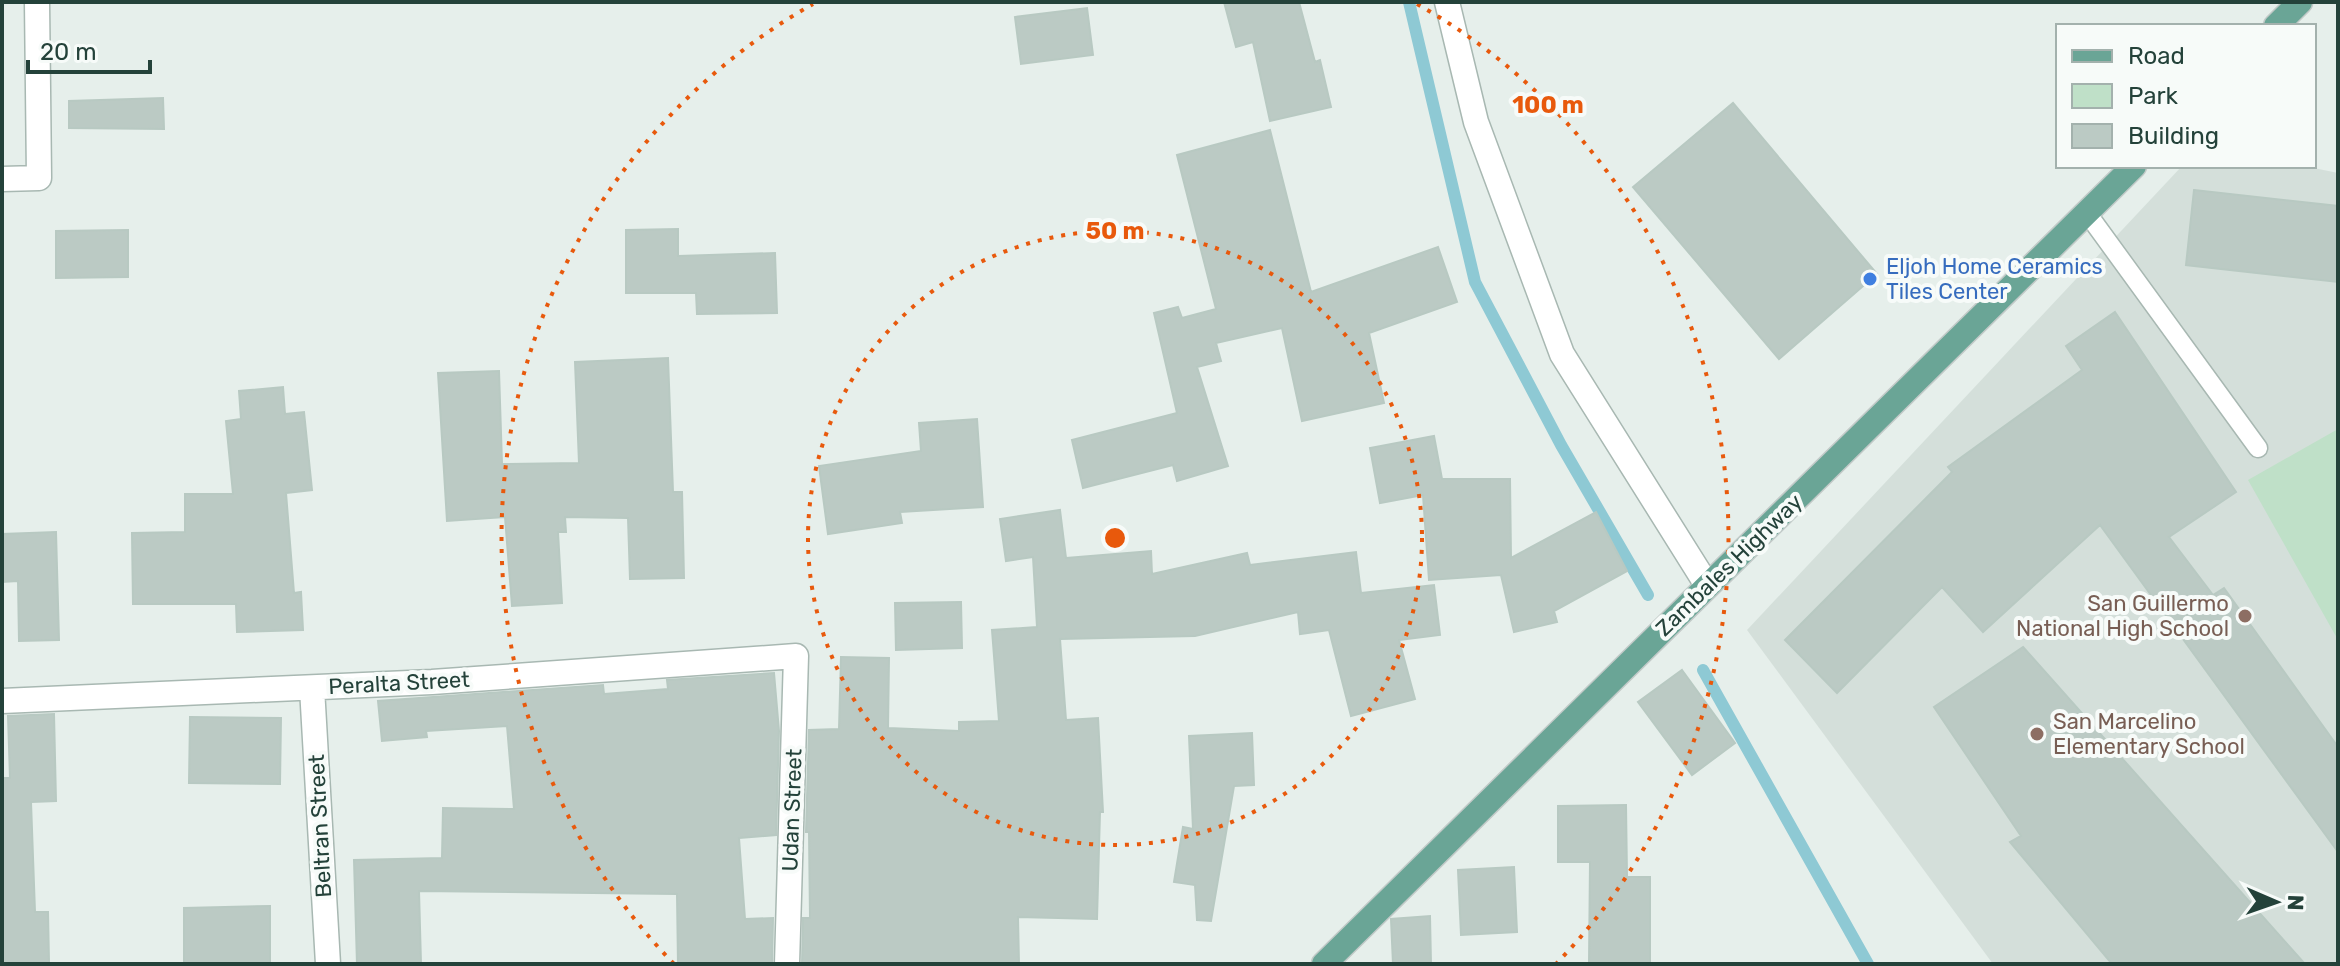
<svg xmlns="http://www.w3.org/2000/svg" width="2340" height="966" viewBox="0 0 2340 966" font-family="Rubik,sans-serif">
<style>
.built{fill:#d4dfda}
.green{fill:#bfe0c8}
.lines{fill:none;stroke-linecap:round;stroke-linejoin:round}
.stream{stroke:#8ec9d4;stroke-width:12}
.building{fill:#bbcac4;stroke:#b8c9c2;stroke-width:2}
.lane-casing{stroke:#a8b8b2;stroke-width:21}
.street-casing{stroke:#a8b8b2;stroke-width:27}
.primary-casing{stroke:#c2cac8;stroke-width:27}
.lane{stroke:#fff;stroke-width:18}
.street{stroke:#fff;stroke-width:24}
.primary{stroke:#6aa596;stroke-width:24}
.ring{fill:none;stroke:#e8590c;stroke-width:4;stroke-dasharray:4 8}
.shop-dot{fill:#3f7fe0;stroke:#f7fbf9;stroke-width:3}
.education-dot{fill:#8d6e63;stroke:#f7fbf9;stroke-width:3}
.labels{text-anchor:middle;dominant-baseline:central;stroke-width:8;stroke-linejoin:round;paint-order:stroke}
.shop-label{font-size:22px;fill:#366cbe;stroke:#f7fbf9;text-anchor:start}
.street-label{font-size:22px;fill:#24423a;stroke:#f7fbf9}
.education-label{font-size:22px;fill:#785e54;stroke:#f7fbf9;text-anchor:end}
.centre{fill:#e8590c;stroke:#f7fbf9;stroke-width:4}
.ring-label{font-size:24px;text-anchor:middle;font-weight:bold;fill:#e8590c;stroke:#f7fbf9;stroke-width:8;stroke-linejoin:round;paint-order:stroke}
</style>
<rect width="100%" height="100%" fill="#e6efeb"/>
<!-- built -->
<path class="built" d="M 2182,166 L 2304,166 L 2338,173 L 2338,964 L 1993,964 L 1747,630 Z"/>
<!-- green -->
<path class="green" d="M 2338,429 L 2338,640 L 2248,480 Z"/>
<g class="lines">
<!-- stream -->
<path class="stream" d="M 1409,2 L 1475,282 L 1561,445 L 1648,595
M 1703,670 L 1868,964"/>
</g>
<!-- building -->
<path class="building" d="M 1224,2 L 1299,2 L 1315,62 L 1320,60 L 1331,107 L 1270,121 L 1253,42 L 1236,47 Z
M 1087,8 L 1093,55 L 1021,64 L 1015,17 Z
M 163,98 L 164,129 L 69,128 L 69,101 Z
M 1733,103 L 1877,274 L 1779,359 L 1633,187 Z
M 1270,130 L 1311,292 L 1438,247 L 1457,302 L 1369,333 L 1384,403 L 1302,421 L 1282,328 L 1216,343 L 1221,361 L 1197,367 L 1228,466 L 1177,481 L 1173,465 L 1083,488 L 1072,440 L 1177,413 L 1154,313 L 1178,307 L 1182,318 L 1216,309 L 1177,155 Z
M 2194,190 L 2338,206 L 2338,282 L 2186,265 Z
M 678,229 L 678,256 L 775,253 L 777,313 L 697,314 L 696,293 L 626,293 L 626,230 Z
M 128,230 L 128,277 L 56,278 L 56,231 Z
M 2115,312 L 2236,492 L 2169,537 L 2213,595 L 2224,588 L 2338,747 L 2338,852 L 2100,525 L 1983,632 L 1942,587 L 1837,693 L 1785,640 L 1952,472 L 1948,467 L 2082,370 L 2066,346 Z
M 668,358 L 673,492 L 682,492 L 684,578 L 630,579 L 628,518 L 565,517 L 566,532 L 558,532 L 562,603 L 512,606 L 505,517 L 447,521 L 438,373 L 499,371 L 502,464 L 579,463 L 575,362 Z
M 283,387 L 285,414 L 304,412 L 312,490 L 286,493 L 294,593 L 301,592 L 303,630 L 237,632 L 236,604 L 133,604 L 132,533 L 185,532 L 185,494 L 233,494 L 226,421 L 241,419 L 239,391 Z
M 977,419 L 983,507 L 900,512 L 902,523 L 828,534 L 819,466 L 921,451 L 919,423 Z
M 1434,436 L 1442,479 L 1510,479 L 1511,558 L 1596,512 L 1627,571 L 1554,611 L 1557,622 L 1514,632 L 1501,575 L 1429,580 L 1423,495 L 1380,503 L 1370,448 Z
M 1060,510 L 1066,558 L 1151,551 L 1152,574 L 1247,553 L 1250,565 L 1356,552 L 1361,593 L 1434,585 L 1440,635 L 1399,640 L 1415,699 L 1351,716 L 1329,630 L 1300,634 L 1298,612 L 1195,636 L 1060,639 L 1066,720 L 1098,718 L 1103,812 L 1100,812 L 1097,919 L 1018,917 L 1019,964 L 802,964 L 803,918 L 810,918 L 809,832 L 806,832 L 809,730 L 839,729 L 841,657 L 889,658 L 888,728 L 959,731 L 959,722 L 999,721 L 992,630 L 1037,627 L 1033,557 L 1006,561 L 1000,519 Z
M 56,532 L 59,640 L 19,641 L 18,581 L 2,582 L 2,534 Z
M 961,602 L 962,648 L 896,650 L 895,603 Z
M 2023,647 L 2305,964 L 2112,964 L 2010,842 L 2021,836 L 1934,707 Z
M 1682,670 L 1735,743 L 1692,775 L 1638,702 Z
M 774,673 L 779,731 L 776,835 L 739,838 L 745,919 L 773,918 L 772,964 L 678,964 L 677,894 L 419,891 L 421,964 L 357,964 L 354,860 L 442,858 L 443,808 L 514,809 L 507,726 L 426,731 L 427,737 L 382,741 L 378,701 L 603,685 L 604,694 L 668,689 L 667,680 Z
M 54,714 L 56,801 L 31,802 L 35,912 L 48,912 L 49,962 L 2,964 L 2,778 L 10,778 L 8,716 Z
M 190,717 L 281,718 L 280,784 L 189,783 Z
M 1252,733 L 1254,785 L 1234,786 L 1211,921 L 1197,920 L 1195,885 L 1174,882 L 1183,827 L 1193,829 L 1189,736 Z
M 1626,805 L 1627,877 L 1650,877 L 1650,964 L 1589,964 L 1590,862 L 1558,862 L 1558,806 Z
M 1514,867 L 1517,932 L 1461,935 L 1458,870 Z
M 270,906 L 270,964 L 184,964 L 184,908 Z
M 1430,916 L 1431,964 L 1393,964 L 1391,919 Z"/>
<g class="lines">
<!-- lane casing -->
<g class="lane-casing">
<path id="lane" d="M 2087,213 L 2258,448"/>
</g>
<!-- street casing -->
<g class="street-casing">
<path id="street" d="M 1447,2 L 1476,122 L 1562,354 L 1707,585
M 2,179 L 39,178 L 37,2
M 312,688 L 328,964
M 2,701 L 432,682 L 796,656 L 787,964"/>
</g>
<!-- primary casing -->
<g class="primary-casing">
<path id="primary" d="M 2276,26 L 2300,2
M 1324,964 L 2134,166"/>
</g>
<!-- lane -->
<use href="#lane" class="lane"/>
<!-- street -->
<use href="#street" class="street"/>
<!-- primary -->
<use href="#primary" class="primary"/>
</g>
<!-- distance rings -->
<g class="ring">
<circle cx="1115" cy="538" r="307"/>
<path d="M674 964A613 613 0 0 1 813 4M1417 4A613 613 0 0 1 1556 964"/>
</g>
<!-- markers -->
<circle class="shop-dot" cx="1870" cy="279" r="8"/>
<g class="education-dot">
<circle cx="2245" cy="616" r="8"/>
<circle cx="2037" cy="734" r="8"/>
</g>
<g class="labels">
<!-- shop labels -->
<g class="shop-label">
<text x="1886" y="266">Eljoh Home Ceramics<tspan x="1886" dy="25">Tiles Center</tspan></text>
</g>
<!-- street labels -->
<g class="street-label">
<text transform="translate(1729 565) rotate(-44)">Zambales Highway</text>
<text transform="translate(399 683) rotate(-3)">Peralta Street</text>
<text transform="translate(792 810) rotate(-88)">Udan Street</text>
<text transform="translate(320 826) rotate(-93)">Beltran Street</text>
</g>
<!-- education labels -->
<g class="education-label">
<text x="2229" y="603">San Guillermo<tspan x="2229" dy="25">National High School</tspan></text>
<text x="2053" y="721" text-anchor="start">San Marcelino<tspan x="2053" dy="25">Elementary School</tspan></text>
</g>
</g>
<circle cx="1115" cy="538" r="12" class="centre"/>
<g class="ring-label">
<text x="1548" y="113">100 m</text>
<text x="1115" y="239">50 m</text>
</g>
<!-- border -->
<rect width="2340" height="966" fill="none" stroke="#24423a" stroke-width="8"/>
<!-- legend -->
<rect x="2056" y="24" width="260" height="144" fill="#f7fbf9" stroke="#a3b1ad" stroke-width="2"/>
<rect x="2072" y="50" width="40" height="12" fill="#6aa596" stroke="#a3b1ad" stroke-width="2"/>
<text x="2128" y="64" font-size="24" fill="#24423a">Road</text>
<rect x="2072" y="84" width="40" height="24" fill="#bfe0c8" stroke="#a3b1ad" stroke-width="2"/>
<text x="2128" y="104" font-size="24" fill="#24423a">Park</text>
<rect x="2072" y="124" width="40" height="24" fill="#bbcac4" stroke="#a3b1ad" stroke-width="2"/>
<text x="2128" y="144" font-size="24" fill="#24423a">Building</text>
<!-- north arrow -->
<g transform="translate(2276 902) rotate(92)" stroke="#f7fbf9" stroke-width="6" paint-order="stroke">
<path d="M0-6L14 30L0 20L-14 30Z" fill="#24423a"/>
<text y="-12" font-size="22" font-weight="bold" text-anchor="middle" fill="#24423a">N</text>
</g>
<!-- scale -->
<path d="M28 60v12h122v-12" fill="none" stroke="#24423a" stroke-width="4"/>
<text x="40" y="60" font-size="24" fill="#24423a" stroke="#f7fbf9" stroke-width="6" paint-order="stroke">20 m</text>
</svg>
